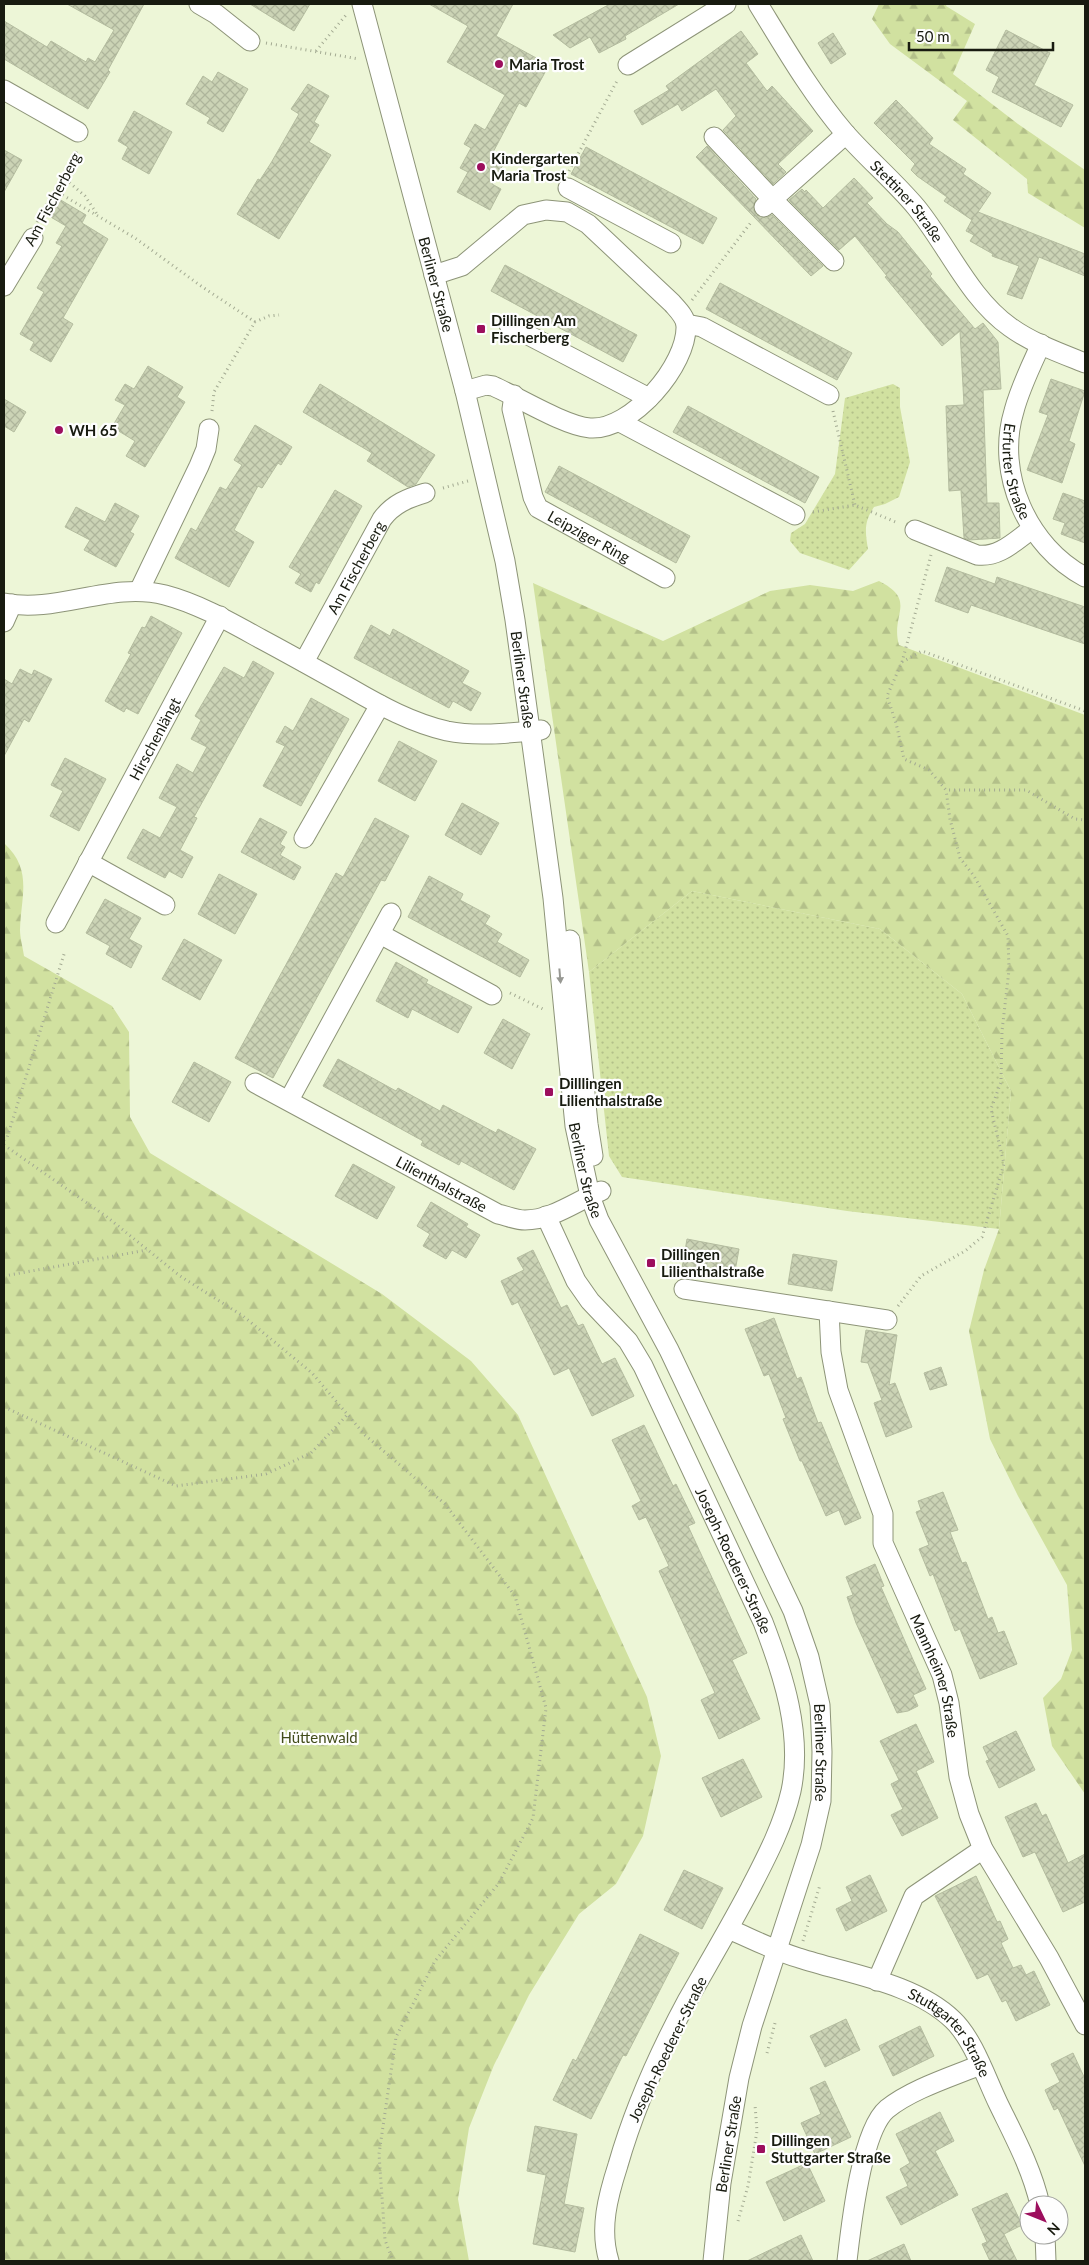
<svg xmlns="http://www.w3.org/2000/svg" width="1089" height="2265" viewBox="0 0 1089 2265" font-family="Lato,sans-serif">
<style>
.grass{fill:url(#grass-dots)}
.forest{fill:url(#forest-firs)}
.building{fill:url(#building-cross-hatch);stroke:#b4bc9f}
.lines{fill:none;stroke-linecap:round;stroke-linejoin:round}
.minor-casing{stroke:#8d9478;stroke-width:21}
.path{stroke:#a3aa92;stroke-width:3;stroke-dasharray:1 4;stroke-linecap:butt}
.minor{stroke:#fff;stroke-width:19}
.oneway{fill:#979893}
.poi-dot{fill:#9c0e5d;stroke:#fefefe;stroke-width:2}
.labels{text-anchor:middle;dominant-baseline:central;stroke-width:4.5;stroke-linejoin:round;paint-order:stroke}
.poi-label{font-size:15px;font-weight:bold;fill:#181b10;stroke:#fefefe;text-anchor:start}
.street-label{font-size:15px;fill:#181b10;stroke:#fefefe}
.park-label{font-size:15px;fill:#424c1b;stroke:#fefefe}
</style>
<defs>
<pattern id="grass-dots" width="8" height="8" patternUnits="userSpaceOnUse" patternTransform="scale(1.25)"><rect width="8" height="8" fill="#d1e1a0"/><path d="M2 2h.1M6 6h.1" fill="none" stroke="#b3c089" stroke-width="1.8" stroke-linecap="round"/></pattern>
<pattern id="forest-firs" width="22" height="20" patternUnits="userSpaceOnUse" patternTransform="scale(1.25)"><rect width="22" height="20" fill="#d1e1a0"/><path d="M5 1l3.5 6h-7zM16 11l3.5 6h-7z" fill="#b3c089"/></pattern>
<pattern id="building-cross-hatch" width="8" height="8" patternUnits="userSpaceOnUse" patternTransform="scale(1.25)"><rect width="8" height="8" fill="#cbd3b5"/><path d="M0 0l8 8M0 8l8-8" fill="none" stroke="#aeb59b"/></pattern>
</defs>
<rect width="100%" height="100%" fill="#edf6d7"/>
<!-- grass -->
<path class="grass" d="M 893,384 L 900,388 L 900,407 L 910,462 L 899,497 L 885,504 L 874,507 C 864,522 865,531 868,549 L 849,570 L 800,553 L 790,541 L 791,533 L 805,524 L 835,474 L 845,398 Z
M 692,891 L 880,929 L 962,994 L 1011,1091 L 999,1229 L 847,1211 L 622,1177 L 609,1156 L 589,972 Z"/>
<!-- forest -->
<path class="forest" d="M 879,4 L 947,4 L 946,6 L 975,24 L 953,74 L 1018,124 L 1085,170 L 1085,228 L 1028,193 L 1027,179 L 953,120 L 967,101 L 890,44 L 872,19 Z
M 879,581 C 918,601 890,614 899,645 L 1085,715 L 1085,1794 L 1052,1746 L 1043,1698 L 1061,1679 L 1072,1650 L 1067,1585 L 1018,1496 L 990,1439 L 969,1331 L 984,1270 L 999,1229 L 1011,1091 L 962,994 L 880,929 L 692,891 L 589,972 L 533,583 L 663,641 L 770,591 L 810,585 L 853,591 Z
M 4,843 C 33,870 21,895 20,930 C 20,938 23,948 24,956 L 112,1006 L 129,1032 L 130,1117 L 150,1153 L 382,1294 L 471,1361 L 518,1415 L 647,1697 L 661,1756 L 643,1836 L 616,1884 L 579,1914 L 529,1995 L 494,2065 L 469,2128 L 458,2199 L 469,2261 L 4,2261 Z"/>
<!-- building -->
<path class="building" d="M 67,4 L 144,4 L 108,70 L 110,72 L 88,109 L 4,59 L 4,21 L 47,47 L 51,41 L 86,62 L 88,58 L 95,62 L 114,30 Z
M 250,4 L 310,4 L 294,31 Z
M 429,4 L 513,4 L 496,36 L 549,65 L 526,107 L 519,103 L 490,158 L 503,165 L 492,184 L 501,189 L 490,210 L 457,192 L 468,172 L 460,168 L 471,148 L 464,144 L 475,124 L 485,130 L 505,95 L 447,62 L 468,26 Z
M 610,4 L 679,4 L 625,36 L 626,39 L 599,53 L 590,37 L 570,48 L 553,35 Z
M 1006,30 L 1050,53 L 1034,85 L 1073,105 L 1061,127 L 992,92 L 999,77 L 986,70 Z
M 741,31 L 758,54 L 746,63 L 767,91 L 772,86 L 813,131 L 778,164 L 786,172 L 773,184 L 723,130 L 736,116 L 716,89 L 682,111 L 678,104 L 642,125 L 634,111 L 669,90 L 666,86 Z
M 833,33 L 846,54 L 831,64 L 818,43 Z
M 218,72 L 248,89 L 223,132 L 207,123 L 210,118 L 186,104 L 203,76 L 212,82 Z
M 308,84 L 329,96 L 314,122 L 319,125 L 309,142 L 331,155 L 279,239 L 237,214 L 258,179 L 260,180 L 271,163 L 299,114 L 291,109 Z
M 896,100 L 933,138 L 929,144 L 966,169 L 963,174 L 991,193 L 978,212 L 1085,254 L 1085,276 L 1039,257 L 1022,299 L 1007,294 L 1019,266 L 992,256 L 993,254 L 970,241 L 974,235 L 966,231 L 973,218 L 972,220 L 944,201 L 947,197 L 917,176 L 911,170 L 915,164 L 874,123 Z
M 134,111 L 172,132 L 149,174 L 122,159 L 128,147 L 118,141 Z
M 707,146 L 756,199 L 753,209 L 756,215 L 766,218 L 772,215 L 823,266 L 811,276 L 696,157 Z
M 586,147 L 717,218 L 703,244 L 571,174 Z
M 4,150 L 22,160 L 4,192 Z
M 854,178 L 873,198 L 867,203 L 887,224 L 898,232 L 932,274 L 930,276 L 975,329 L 983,323 L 998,342 L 1001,389 L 983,390 L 987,503 L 999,503 L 1000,538 L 969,540 L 964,538 L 961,490 L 949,491 L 946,406 L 964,405 L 960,331 L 942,346 L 885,277 L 887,276 L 855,236 L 839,250 L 789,200 L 802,189 L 805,192 L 806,190 L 823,208 Z
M 59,199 L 86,215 L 82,223 L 108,239 L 63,318 L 73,324 L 51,362 L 30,350 L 34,342 L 20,334 L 44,292 L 37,288 L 62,246 L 56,243 L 66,226 L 49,216 Z
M 505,265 L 637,335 L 623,362 L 491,291 Z
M 720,283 L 852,353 L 837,380 L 706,309 Z
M 148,366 L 183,387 L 177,397 L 185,402 L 145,467 L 126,456 L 135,441 L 112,427 L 125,405 L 115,400 L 125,384 L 134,389 Z
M 1051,379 L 1085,391 L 1069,441 L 1075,444 L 1062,483 L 1027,470 L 1048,415 L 1039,412 Z
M 320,384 L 435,455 L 416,484 L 408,487 L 367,461 L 372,453 L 303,412 Z
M 4,399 L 26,412 L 14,432 L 4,426 Z
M 688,406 L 819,477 L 805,503 L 673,432 Z
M 255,425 L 292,447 L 281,465 L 278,463 L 262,488 L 258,486 L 234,530 L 254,542 L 229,587 L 175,558 L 191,528 L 196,531 L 220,487 L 226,490 L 242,465 L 234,460 Z
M 559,466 L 690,536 L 676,563 L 545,492 Z
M 335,490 L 362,506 L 319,584 L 316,582 L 311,592 L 295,583 L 301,574 L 289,567 Z
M 1063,493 L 1085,501 L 1085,543 L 1061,534 L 1065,523 L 1053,519 Z
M 115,503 L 139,516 L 130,532 L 134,534 L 116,567 L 84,550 L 90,540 L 65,527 L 76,507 L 105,522 Z
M 947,567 L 995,584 L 997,577 L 1085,607 L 1085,644 L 971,605 L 968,613 L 935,601 Z
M 151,616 L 182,633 L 138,714 L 126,708 L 124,712 L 105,701 L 131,654 L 128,653 L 142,627 L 145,628 Z
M 371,625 L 390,636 L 393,629 L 469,671 L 462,683 L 481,693 L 471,711 L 453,701 L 449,708 L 354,658 Z
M 253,661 L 274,673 L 194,817 L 197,818 L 180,850 L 193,857 L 182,878 L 169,871 L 165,878 L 127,858 L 143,829 L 160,838 L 177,807 L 159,798 L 177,764 L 193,773 L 207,747 L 191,739 L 201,720 L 195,716 L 224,667 L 244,678 Z
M 20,669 L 32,675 L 34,670 L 52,679 L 29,722 L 24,719 L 4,756 L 4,679 L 12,684 Z
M 311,698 L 349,719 L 301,806 L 263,786 L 285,746 L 276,742 L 285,726 L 293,731 Z
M 399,741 L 437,761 L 415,801 L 378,781 Z
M 65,758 L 106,779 L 79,831 L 50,816 L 63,791 L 51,785 Z
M 462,803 L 499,823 L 481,855 L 445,835 Z
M 260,818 L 287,832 L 280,844 L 285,847 L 280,855 L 301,867 L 294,880 L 241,852 Z
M 375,818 L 409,836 L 385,881 L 381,880 L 273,1078 L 235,1058 L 336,873 L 343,877 Z
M 219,874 L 257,894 L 235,934 L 198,914 Z
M 429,876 L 463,894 L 460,900 L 490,916 L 485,924 L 502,934 L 497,942 L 529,960 L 520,977 L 408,917 Z
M 105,899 L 141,918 L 129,939 L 142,946 L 131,968 L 106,954 L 110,946 L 86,933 Z
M 184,939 L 222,960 L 200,1000 L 162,979 Z
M 396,962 L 428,980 L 426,983 L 472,1007 L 458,1033 L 412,1009 L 408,1018 L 376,1001 Z
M 503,1019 L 530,1034 L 512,1069 L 484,1053 Z
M 338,1059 L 396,1091 L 398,1088 L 440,1111 L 443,1105 L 496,1133 L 498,1129 L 536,1149 L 514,1190 L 461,1161 L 459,1165 L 421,1145 L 423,1141 L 323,1086 Z
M 194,1062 L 231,1082 L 209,1122 L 172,1102 Z
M 353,1164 L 395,1187 L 377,1219 L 335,1196 Z
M 431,1202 L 468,1224 L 466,1227 L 480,1235 L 466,1258 L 452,1250 L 446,1259 L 423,1246 L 430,1234 L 417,1226 Z
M 687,1239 L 739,1249 L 734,1277 L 682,1268 Z
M 533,1250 L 561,1308 L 567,1305 L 578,1326 L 583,1324 L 602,1364 L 615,1358 L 634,1396 L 592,1416 L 569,1368 L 554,1375 L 518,1302 L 512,1305 L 501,1281 L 524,1270 L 517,1258 Z
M 793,1254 L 837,1261 L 832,1291 L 788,1284 Z
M 774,1318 L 797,1379 L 801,1377 L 818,1423 L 821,1422 L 861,1518 L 845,1525 L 839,1510 L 826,1516 L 802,1461 L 800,1461 L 783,1419 L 786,1418 L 769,1374 L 764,1376 L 745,1329 Z
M 866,1330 L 897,1335 L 889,1385 L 895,1383 L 912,1427 L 886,1437 L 874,1403 L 882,1400 L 868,1363 L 861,1362 Z
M 941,1367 L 947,1385 L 930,1390 L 924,1373 Z
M 644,1425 L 673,1486 L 676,1484 L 695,1523 L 688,1526 L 747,1653 L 732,1660 L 760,1719 L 719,1739 L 701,1700 L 715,1693 L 659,1571 L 669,1566 L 646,1517 L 639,1520 L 632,1506 L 641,1501 L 612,1440 Z
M 943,1492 L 958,1530 L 950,1532 L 962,1563 L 966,1562 L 988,1619 L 992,1617 L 998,1633 L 1004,1631 L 1017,1664 L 980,1679 L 960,1629 L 955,1631 L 933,1574 L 930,1576 L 919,1549 L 929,1545 L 916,1512 L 921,1510 L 918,1501 Z
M 875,1564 L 884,1586 L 881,1587 L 926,1689 L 913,1695 L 918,1706 L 908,1711 L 897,1713 L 856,1623 L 847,1597 L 853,1595 L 846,1577 Z
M 916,1724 L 934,1762 L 916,1771 L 938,1818 L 902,1836 L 891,1815 L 903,1809 L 891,1784 L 899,1780 L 880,1741 Z
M 1016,1731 L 1035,1770 L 999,1788 L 986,1761 L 989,1760 L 983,1747 Z
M 743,1759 L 762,1797 L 721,1817 L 702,1778 Z
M 1036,1803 L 1042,1816 L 1046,1814 L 1068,1863 L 1085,1854 L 1085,1902 L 1063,1912 L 1035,1852 L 1023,1857 L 1005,1817 Z
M 684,1870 L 723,1888 L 702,1929 L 664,1910 Z
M 870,1875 L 887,1911 L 846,1931 L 836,1909 L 852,1901 L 846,1887 Z
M 976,1876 L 997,1922 L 1000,1921 L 1008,1939 L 1001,1943 L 1013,1968 L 1021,1965 L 1026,1975 L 1034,1971 L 1050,2005 L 1016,2021 L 1006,2000 L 1002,2002 L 988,1974 L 977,1979 L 935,1896 Z
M 640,1934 L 679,1953 L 626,2056 L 623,2055 L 591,2119 L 553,2100 L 573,2059 L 576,2061 Z
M 846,2019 L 860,2050 L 825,2067 L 810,2036 Z
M 920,2026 L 934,2056 L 893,2076 L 879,2046 Z
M 1073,2053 L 1085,2079 L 1085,2166 L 1058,2108 L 1054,2110 L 1045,2090 L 1060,2082 L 1051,2064 Z
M 825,2081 L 851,2137 L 815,2154 L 801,2123 L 821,2114 L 810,2088 Z
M 940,2112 L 954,2141 L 935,2151 L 958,2195 L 901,2225 L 886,2197 L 908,2186 L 900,2169 L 910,2163 L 896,2134 Z
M 535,2126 L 577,2134 L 564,2204 L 584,2208 L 575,2252 L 533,2244 L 546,2175 L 527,2171 Z
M 807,2163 L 825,2201 L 784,2221 L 766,2182 Z
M 1007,2193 L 1022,2225 L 1004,2234 L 1017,2261 L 990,2261 L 982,2244 L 987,2242 L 972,2209 Z
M 801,2235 L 813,2261 L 747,2261 Z
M 904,2244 L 911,2261 L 867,2261 Z"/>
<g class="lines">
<!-- minor casing -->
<g class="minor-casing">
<g id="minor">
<path d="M 199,4 L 216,14 L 250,41"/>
<path id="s1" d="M 362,4 L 465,391 L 505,561 L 515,620 L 553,898 L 575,1126 L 590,1196 L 599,1220 L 669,1350 L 793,1611 L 809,1657 L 820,1705 L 822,1752 L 821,1801 L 811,1845 L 752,2026 L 739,2078 L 721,2183 L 713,2261"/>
<path id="s2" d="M 758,4 C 785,48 811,93 845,133 C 868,159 894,181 916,207 C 948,246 969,298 1010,327 C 1032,343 1060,353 1085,363"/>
<path d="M 628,65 L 726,4"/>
<path d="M 4,90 L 78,132"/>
<path d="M 714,137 L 772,199 L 834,261"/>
<path d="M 568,188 L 671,243"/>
<path d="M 764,207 L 846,134"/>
<path d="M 434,275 L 462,266 L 523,215 L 546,210 L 567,212 L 588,224 L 672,303 C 677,309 685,316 686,325 C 688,365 631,431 590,428 C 565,426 518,397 493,386 L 486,385 L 465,391"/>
<path d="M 4,286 L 33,238"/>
<path d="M 686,324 L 702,327 L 829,395"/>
<path d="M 509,325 L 649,398"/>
<path id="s3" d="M 1041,344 C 1031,366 1020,388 1014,411 C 995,474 1028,547 1085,577"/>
<path id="s4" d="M 514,395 L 512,409 L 533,497 L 538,508 L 665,578"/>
<path d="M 620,422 L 795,515"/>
<path d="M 915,530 L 977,555 C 999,558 1015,541 1032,529"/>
<path d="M 139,591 L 199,466 L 206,449 L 209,429"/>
<path d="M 4,603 C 57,614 111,581 165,595 C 199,604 230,622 261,639 C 291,655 321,672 350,688 C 381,706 412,723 447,731 C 477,737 511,733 541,730"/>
<path d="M 4,622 L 12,604"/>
<path id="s5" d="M 304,662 L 382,519 C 393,504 408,498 425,493"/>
<path d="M 304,838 L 380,705"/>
<path d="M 88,862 L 165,905"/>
<path id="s6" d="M 56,923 L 220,616"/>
<path d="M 380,934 L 492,995"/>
<path d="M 570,940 L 588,1124 L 593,1156"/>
<path id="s7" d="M 255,1083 L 498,1214 C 507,1216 516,1220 525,1220 C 552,1220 576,1201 601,1191"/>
<path d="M 289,1100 L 391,913"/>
<path id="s8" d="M 546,1216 L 576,1281 L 590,1301 L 628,1341 L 643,1366 L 763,1622 C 783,1674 803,1734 791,1791 C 783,1826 766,1858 750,1889 C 730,1927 708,1964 687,2001 C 659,2053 634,2109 618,2165 C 608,2196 599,2229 609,2261"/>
<path d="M 684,1289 L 887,1320"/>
<path id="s9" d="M 829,1311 L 831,1352 L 838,1390 L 883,1514 L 883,1543 L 942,1675 L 949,1703 L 959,1777 L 969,1814 L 983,1849 L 1049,1958 L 1085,2025"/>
<path id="s10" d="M 729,1929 C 752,1939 775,1951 799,1958 C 848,1974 915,1983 953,2020 C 973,2039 986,2078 998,2103 C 1014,2136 1032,2169 1040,2205"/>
<path d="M 877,1981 L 914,1896 L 983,1849"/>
<path d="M 1045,2235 L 1046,2261"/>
<path d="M 847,2261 C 851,2226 861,2131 887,2109 C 912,2089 951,2077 980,2065"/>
</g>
</g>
<!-- path -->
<path class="path" d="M 266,43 L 359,59
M 316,51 L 346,15
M 569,171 L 618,79
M 62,176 L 85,196 L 97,214
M 54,190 L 135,238 L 201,286 L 255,322
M 37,222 L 78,149
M 692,300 L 752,221
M 212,411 L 214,392 L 255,322 L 269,316 L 279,315
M 833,411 L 855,505
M 443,488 L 468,481
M 813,512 L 855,505 L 898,523
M 931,555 L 902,662 L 887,696 L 896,723 L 904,759 L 929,770 L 946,790 L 1026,790 L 1075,819 L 1085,820
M 902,662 L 922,651 L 1085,711
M 510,993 L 545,1010
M 4,1140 L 7,1138 L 65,951
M 4,1145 L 107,1217 L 180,1276 L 243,1316 L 312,1373 L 365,1435 L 445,1504 L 515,1596 L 546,1708 L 533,1818 L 499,1883 L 435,1961 L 396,2037 L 379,2154 L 385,2240 L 393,2261
M 4,1276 L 147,1250
M 898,1306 L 921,1276 L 965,1251 L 982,1237 L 1004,1164 L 991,1109 L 1001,1082 L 1002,1031 L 1009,970 L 1008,936 L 974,876 L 960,858 L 950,819 L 946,790
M 4,1407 L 176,1486 L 266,1474 L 311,1453 L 348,1414
M 803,1941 L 820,1885
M 767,2053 L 775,2023
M 738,2221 L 748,2186 L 757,2131 L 755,2105"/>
<!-- minor -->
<use href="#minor" class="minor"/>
</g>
<!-- one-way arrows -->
<defs><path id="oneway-solid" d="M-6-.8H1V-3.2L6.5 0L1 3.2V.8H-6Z" transform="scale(1.25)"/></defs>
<use class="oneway" href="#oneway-solid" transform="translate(560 976) rotate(85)"/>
<!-- markers -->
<g class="poi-dot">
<circle cx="499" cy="64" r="5"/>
<circle cx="481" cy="167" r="5"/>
<rect x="476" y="324" width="10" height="10" rx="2.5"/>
<circle cx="59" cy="430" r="5"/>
<rect x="544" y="1087" width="10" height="10" rx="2.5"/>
<rect x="646" y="1258" width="10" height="10" rx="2.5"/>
<rect x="756" y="2144" width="10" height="10" rx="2.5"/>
</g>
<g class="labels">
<!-- poi labels -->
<g class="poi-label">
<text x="509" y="64">Maria Trost</text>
<text x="491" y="158">Kindergarten<tspan x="491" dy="17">Maria Trost</tspan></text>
<text x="491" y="320">Dillingen Am<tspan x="491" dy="17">Fischerberg</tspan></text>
<text x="69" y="430">WH 65</text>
<text x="559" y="1083">Dilllingen<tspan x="559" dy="17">Lilienthalstraße</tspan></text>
<text x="661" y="1254">Dillingen<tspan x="661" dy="17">Lilienthalstraße</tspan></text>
<text x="771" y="2140">Dillingen<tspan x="771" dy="17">Stuttgarter Straße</tspan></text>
</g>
<!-- street labels -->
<g class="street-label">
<text transform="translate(52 199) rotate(-62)">Am Fischerberg</text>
<text stroke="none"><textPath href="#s2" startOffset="248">Stettiner Straße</textPath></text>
<text stroke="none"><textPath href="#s1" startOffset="290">Berliner Straße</textPath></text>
<text stroke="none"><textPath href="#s3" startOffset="134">Erfurter Straße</textPath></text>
<text stroke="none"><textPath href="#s4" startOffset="175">Leipziger Ring</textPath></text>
<text stroke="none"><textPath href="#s5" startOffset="108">Am Fischerberg</textPath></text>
<text stroke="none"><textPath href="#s1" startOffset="695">Berliner Straße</textPath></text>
<text stroke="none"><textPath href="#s6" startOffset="209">Hirschenlängt</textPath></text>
<text stroke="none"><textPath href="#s1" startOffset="1190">Berliner Straße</textPath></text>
<text stroke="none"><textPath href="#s7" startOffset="212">Lilienthalstraße</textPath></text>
<text stroke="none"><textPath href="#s8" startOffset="395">Joseph-Roederer-Straße</textPath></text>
<text stroke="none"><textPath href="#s9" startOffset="384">Mannheimer Straße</textPath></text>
<text stroke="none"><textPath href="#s1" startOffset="1824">Berliner Straße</textPath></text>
<text stroke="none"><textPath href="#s10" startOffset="250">Stuttgarter Straße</textPath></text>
<text transform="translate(667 2049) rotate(-64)">Joseph-Roederer-Straße</text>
<text transform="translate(728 2144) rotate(-81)">Berliner Straße</text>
</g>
<!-- park labels -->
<g class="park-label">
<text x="319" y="1737">Hüttenwald</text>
</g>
</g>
<!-- border -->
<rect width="1089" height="2265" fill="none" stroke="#181b10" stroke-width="10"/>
<!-- north arrow -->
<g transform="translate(1044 2220) rotate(133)"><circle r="24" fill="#fefefe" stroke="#a2a39f"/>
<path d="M0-4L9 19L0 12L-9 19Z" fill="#9c0e5d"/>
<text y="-8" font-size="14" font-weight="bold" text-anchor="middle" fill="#181b10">N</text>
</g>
<!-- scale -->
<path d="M909 42v8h144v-8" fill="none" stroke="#181b10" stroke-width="2.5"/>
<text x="916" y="42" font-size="15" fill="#181b10" stroke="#fefefe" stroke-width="4" paint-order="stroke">50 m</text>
</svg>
